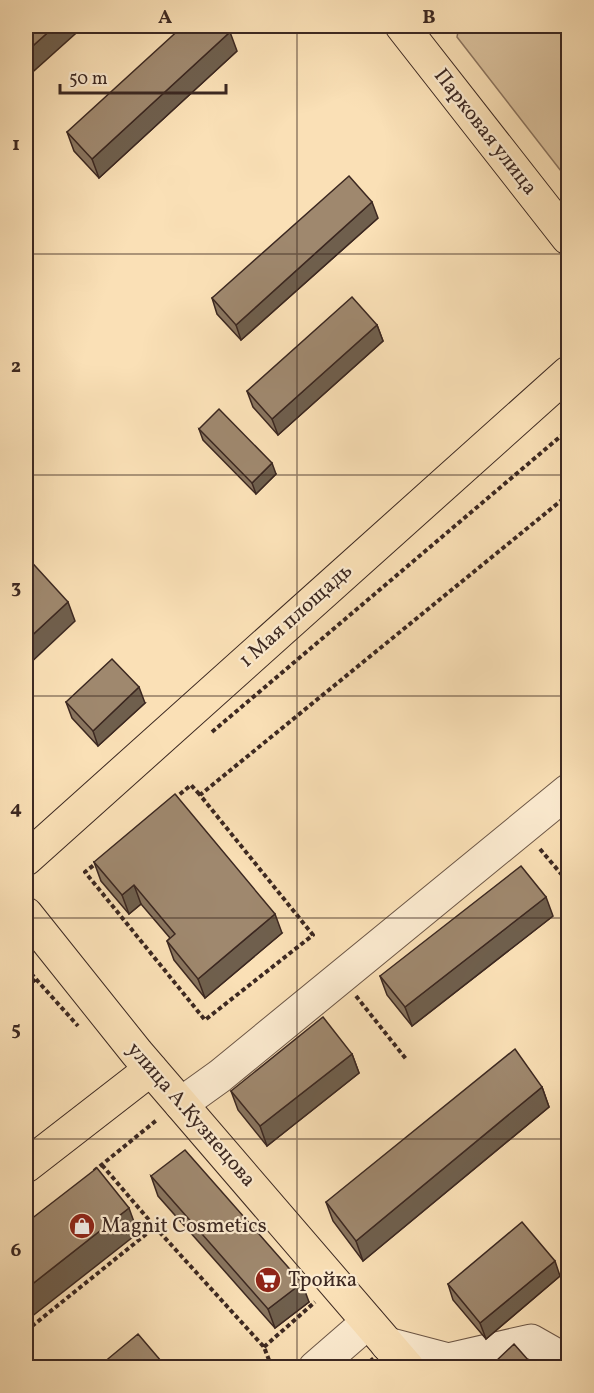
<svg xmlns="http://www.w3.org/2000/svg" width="594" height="1393" viewBox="0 0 594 1393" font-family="Vollkorn,serif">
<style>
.green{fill:#dac19d;stroke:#8b745f;stroke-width:1.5}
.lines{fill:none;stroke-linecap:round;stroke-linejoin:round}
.minor-casing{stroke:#6c5646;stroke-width:35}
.major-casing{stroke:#3c2821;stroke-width:35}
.path{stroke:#3c2821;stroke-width:4;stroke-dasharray:4.5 3;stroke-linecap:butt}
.minor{stroke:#fcebd0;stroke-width:33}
.major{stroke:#fae0b6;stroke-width:33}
.wall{fill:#89755f;stroke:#3c2821;stroke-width:1.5}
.shaded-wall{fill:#6f5f4d;stroke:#3c2821;stroke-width:1.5}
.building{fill:#9f886e;stroke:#3c2821;stroke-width:1.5}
.grid{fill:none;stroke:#3c2821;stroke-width:1.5;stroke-opacity:0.55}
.labels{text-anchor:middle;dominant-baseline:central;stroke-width:4.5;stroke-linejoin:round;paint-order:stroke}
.street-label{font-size:21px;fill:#3c2821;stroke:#fcebd0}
.poi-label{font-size:21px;fill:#3c2821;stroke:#fcebd0;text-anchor:start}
.neatline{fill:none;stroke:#3c2821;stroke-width:2}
.grid-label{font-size:20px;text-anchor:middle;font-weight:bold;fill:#3c2821}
</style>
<rect width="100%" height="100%" fill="#fae0b6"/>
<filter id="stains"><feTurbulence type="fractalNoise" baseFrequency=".00333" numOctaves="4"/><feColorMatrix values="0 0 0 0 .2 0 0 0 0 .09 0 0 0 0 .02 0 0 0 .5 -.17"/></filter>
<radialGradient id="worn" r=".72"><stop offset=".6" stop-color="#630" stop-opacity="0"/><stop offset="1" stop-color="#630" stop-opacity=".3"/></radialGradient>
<!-- green -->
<path class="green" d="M 459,26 L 568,26 L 568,180 L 457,37 Z"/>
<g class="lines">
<!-- minor casing -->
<g class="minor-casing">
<path id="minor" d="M 181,1104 L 220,1076 L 568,791
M 387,1344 L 448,1360 L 531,1341 L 568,1362
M 315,1368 L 368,1322"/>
</g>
<!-- major casing -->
<g class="major-casing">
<path id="major" d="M 402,26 L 568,238
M 26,859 L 568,373
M 26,914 L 137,1053 L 408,1368
M 26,1166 L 151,1069"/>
</g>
<!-- path -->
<path class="path" d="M 212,732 L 568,430
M 174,799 L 191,785 L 200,795
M 540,849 L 568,882
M 99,861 L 85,872 L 205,1020 L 313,935 L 200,795 L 568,495
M 26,968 L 78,1026
M 26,987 L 36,979
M 356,996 L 406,1059
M 102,1165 L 155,1227
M 94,1171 L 158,1119
M 26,1331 L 155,1227 L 264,1347 L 272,1368
M 264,1347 L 315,1302"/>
<!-- minor -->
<use href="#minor" class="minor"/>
<!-- major -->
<use href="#major" class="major"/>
</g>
<!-- wall -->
<path class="wall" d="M 237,51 L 99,178 L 74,151 L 67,132 Z
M 378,218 L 241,340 L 217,314 L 212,298 Z
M 377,325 L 383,341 L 278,435 L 253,407 L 247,391 Z
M 199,429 L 276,474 L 256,494 L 203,440 Z
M 66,702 L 145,703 L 98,746 L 72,718 Z
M 94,862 L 282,933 L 205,998 L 174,960 L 167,941 L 170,938 L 141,904 L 129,914 L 101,881 Z
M 553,916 L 412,1026 L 387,995 L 380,976 Z
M 352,1054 L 359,1073 L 267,1146 L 238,1110 L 231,1091 Z
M 542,1087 L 549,1107 L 363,1261 L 333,1221 L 326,1202 Z
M 151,1176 L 309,1302 L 275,1328 L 158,1196 Z
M 560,1276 L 486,1339 L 453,1300 L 448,1284 Z"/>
<!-- shaded-wall -->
<path class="shaded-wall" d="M 55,26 L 84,26 L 26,78 L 26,52 Z
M 230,32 L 237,51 L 99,178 L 92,159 Z
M 372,202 L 378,218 L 241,340 L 236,325 Z
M 377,325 L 383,341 L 278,435 L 272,419 Z
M 272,463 L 276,474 L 256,494 L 252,483 Z
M 68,602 L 75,621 L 26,667 L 26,641 Z
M 139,687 L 145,703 L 98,746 L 93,731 Z
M 134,885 L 141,904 L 129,914 L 122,895 Z
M 546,897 L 553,916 L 412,1026 L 405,1007 Z
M 275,914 L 282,933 L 205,998 L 198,979 Z
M 352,1054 L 359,1073 L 267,1146 L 260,1126 Z
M 542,1087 L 549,1107 L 363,1261 L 356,1241 Z
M 129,1208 L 138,1233 L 26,1321 L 26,1289 Z
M 555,1261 L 560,1276 L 486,1339 L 480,1323 Z
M 302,1283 L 309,1302 L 275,1328 L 268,1309 Z
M 529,1361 L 532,1368 L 522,1368 Z"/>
<!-- building -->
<path class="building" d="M 26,26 L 55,26 L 26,52 Z
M 183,26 L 224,26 L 230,32 L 92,159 L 67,132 Z
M 349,176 L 372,202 L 236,325 L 212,298 Z
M 352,297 L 377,325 L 272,419 L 247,391 Z
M 219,409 L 272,463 L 252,483 L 199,429 Z
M 26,556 L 68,602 L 26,641 Z
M 112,659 L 139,687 L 93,731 L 66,702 Z
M 175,794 L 275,914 L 198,979 L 167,941 L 175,934 L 134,885 L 122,895 L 94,862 Z
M 521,866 L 546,897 L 405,1007 L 380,976 Z
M 323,1017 L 352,1054 L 260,1126 L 231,1091 Z
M 515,1049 L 542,1087 L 356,1241 L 326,1202 Z
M 185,1150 L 302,1283 L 268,1309 L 151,1176 Z
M 97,1168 L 129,1208 L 26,1289 L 26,1223 Z
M 522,1222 L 555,1261 L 480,1323 L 448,1284 Z
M 138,1334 L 167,1368 L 107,1368 L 103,1363 Z
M 514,1344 L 529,1361 L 522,1368 L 500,1368 L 495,1362 Z
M 372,1358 L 380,1368 L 360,1368 Z"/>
<!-- grid -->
<path class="grid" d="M 297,26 L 297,1368M 26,254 L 568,254M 26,475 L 568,475M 26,696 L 568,696M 26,918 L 568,918M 26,1139 L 568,1139"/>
<!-- icons -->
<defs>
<g id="shop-disc" transform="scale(1.35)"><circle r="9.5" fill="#8f2418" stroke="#fcebd0"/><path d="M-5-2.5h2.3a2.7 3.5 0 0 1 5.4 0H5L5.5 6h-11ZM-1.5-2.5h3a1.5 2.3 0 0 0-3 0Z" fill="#fff"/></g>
<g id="supermarket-disc" transform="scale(1.35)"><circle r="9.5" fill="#8f2418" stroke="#fcebd0"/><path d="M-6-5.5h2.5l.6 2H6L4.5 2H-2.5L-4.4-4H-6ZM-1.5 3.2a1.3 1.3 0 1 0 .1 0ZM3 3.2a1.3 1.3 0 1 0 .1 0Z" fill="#fff"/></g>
</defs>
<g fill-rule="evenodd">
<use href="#shop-disc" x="82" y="1226"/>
<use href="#supermarket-disc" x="268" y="1280"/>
</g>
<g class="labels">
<!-- street labels -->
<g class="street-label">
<text transform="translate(485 132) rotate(52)">Парковая улица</text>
<text transform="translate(296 616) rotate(-42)">1 Мая площадь</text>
<text transform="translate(191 1115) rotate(49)">улица А.Кузнецова</text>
</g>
<!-- poi labels -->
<g class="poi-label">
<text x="101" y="1226">Magnit Cosmetics</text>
<text x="288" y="1280">Тройка</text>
</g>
</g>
<!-- margin -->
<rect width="594" height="1393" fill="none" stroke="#fae0b6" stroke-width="66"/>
<!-- scale -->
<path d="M60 84v9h166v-9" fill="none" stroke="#3c2821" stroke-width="3"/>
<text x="69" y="84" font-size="18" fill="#3c2821" stroke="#fcebd0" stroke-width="4.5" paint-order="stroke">50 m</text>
<rect x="33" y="33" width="528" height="1327" class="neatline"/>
<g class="grid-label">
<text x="165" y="23">A</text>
<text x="429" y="23">B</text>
<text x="16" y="150">1</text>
<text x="16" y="372">2</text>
<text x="16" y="593">3</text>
<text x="16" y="814">4</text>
<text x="16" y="1035">5</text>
<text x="16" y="1256">6</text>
</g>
<rect width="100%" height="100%" filter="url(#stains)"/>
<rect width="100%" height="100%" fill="url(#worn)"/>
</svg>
